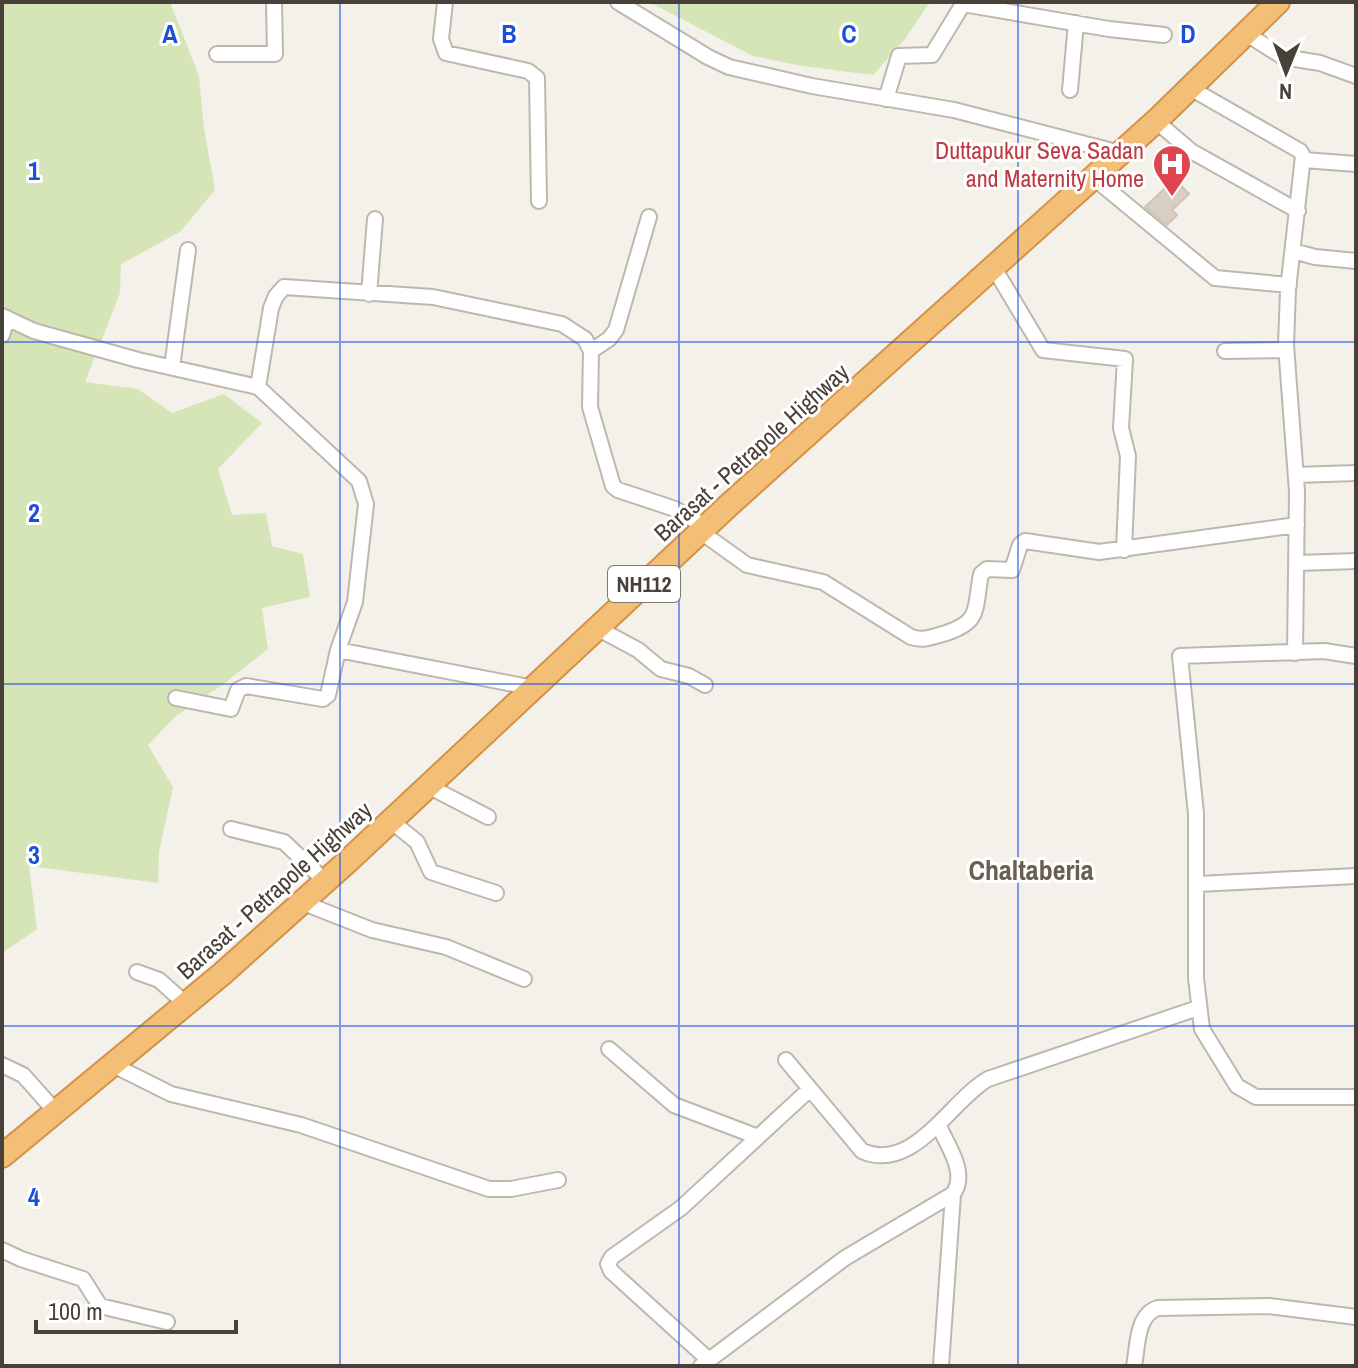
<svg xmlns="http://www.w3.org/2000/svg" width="1358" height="1368" viewBox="0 0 1358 1368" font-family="'Archivo Narrow',sans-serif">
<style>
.green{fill:#d5e5b7}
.building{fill:#d8cec4;stroke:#cfc3b5;stroke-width:2}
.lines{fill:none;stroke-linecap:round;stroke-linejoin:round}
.minor-casing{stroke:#bfb7ae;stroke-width:18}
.highway-casing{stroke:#d39247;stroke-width:26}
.minor{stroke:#fff;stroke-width:14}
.highway{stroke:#f3bf77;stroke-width:22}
.grid{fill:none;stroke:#1d4ed8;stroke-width:2;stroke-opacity:0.55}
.labels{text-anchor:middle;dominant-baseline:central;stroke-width:6;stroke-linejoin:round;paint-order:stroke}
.shield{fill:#fff;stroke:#7f7a74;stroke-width:2}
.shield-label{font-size:22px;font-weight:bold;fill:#484139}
.health-label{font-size:24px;fill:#be3a42;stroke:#fff;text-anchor:end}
.street-label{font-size:24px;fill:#484139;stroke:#fff}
.quarter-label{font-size:28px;font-weight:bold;fill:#6a5e51;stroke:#fff}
.grid-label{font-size:26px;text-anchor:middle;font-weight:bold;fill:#1d4ed8;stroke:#fff;stroke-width:6;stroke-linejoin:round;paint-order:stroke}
</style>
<rect width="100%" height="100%" fill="#f4f1eb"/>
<!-- green -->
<path class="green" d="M 2,2 L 170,2 L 199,76 L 204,128 L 215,190 L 180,232 L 121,264 L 120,293 L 85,382 L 138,389 L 172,413 L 224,394 L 262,423 L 218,469 L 232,515 L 266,513 L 272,546 L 303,554 L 310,597 L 262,608 L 268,649 L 221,686 L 176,716 L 148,745 L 173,787 L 159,852 L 158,883 L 29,866 L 37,929 L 2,953 Z
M 649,2 L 930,2 L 905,39 L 873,75 L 802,66 L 753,56 Z"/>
<!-- building -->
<path class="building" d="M 1175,179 L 1189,194 L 1172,210 L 1177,215 L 1167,225 L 1145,207 Z"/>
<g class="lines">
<!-- minor casing -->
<g class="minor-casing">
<path id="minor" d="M 445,2 L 441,39 L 446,53 L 528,71 L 537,78 L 539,201
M 618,2 L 708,57 L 729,67 L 812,86 L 954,110 L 1120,153
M 1245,33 L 1283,57 L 1320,63 L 1356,76
M 217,54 L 275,54 L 274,2
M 1190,88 L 1300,151 L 1303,156 L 1288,290 L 1286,345 L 1297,492 L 1295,653
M 1070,90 L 1076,23
M 886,99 L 899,56 L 932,55 L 963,4 L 1109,29 L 1164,35
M 1156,121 L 1191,151 L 1298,211
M 1304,160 L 1356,164
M 1094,178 L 1215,278 L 1289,285
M 1293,251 L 1315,257 L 1356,261
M 994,268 L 1043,350 L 1125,359 L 1121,428 L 1128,456 L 1124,550
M 369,294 L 375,219
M 2,316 L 34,331 L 138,360 L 258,387 L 359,481 L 366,504 L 355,602 L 338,650 L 534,688
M 2,335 L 7,318
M 591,351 L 609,339 L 616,330 L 649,217
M 1225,351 L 1286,350
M 172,367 L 188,250
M 258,387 L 271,308 L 276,296 L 284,287 L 433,297 L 562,324 L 585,339 L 591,351 L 590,407 L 613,486 L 618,490 L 675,509 L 706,527
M 1296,475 L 1356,473
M 701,532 L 747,565 L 823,582 L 911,637 C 923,641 932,637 943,634 C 982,622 974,610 981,574 L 987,569 L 1012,570 L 1020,545 L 1025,541 L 1099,552 L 1297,525
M 1298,563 L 1356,561
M 597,628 L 638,650 L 661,669 L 689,676 L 705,685
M 1356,656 L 1324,651 L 1180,656 L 1196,814 L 1196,978 L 1202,1029 L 1237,1086 L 1256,1097 L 1356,1097
M 176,698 L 231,709 L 238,690 L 246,686 L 323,699 L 328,695 L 338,650
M 428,786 L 488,817
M 391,821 L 417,842 L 431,872 L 496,893
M 231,829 L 284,842 L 325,881
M 1198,884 L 1356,876
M 301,902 L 372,930 L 446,947 L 524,979
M 137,972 L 159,980 L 186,1004
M 609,1049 L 674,1105 L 758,1137
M 786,1060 L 862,1151 C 913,1174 951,1100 988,1079 L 1198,1008
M 2,1065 L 23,1075 L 56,1112
M 113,1065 L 171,1094 L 301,1125 L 489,1189 L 511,1189 L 558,1180
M 2,1250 L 21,1259 L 83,1279 L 100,1306 L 167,1322
M 709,1360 L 611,1271 L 608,1264 L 612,1257 L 681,1208 L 810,1089
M 701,1366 L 845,1258 L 953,1194 C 968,1173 948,1147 939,1126
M 941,1366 L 953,1194
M 1134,1366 C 1138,1346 1136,1315 1158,1308 L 1269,1306 L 1356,1317"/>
</g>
<!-- highway casing -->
<g class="highway-casing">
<path id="highway" d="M 2,1156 L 222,974 L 348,861 L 729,505 L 1156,121 L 1278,2"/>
</g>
<!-- minor -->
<use href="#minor" class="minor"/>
<!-- highway -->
<use href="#highway" class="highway"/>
</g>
<!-- grid -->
<path class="grid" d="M 340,2 L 340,1366M 679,2 L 679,1366M 1018,2 L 1018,1366M 2,342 L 1356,342M 2,684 L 1356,684M 2,1026 L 1356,1026"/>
<!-- icons -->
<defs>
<g id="hospital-pin" transform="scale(2)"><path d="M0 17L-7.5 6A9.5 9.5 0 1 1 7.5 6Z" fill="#e0444e" stroke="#fff"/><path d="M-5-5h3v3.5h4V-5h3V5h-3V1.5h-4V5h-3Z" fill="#fff"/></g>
</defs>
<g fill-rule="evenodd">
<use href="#hospital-pin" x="1172" y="164"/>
</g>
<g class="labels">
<!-- shield labels -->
<rect class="shield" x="608" y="566" width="72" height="36" rx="6"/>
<g class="shield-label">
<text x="644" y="584">NH112</text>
</g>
<!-- health labels -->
<g class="health-label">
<text x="1144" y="150">Duttapukur Seva Sadan<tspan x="1144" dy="28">and Maternity Home</tspan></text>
</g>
<!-- street labels -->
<g class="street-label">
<text transform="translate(751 452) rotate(-42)">Barasat - Petrapole Highway</text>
<text transform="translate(274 890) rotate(-42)">Barasat - Petrapole Highway</text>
</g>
<!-- quarter labels -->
<g class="quarter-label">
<text x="1031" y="870">Chaltaberia</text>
</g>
</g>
<g class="grid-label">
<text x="170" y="43">A</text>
<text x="509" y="43">B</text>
<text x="849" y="43">C</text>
<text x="1188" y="43">D</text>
<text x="34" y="180">1</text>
<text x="34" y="522">2</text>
<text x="34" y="864">3</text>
<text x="34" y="1206">4</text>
</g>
<!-- border -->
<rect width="1358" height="1368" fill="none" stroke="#484139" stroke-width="8"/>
<!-- north arrow -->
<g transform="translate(1286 72) rotate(181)" stroke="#ffffff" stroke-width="6" paint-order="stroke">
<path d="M0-6L14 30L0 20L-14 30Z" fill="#484139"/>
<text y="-12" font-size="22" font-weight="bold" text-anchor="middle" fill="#484139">N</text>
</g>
<!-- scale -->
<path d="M36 1320v12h200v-12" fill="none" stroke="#484139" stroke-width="4"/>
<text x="48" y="1320" font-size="24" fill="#484139" stroke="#ffffff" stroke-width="6" paint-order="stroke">100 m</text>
</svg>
